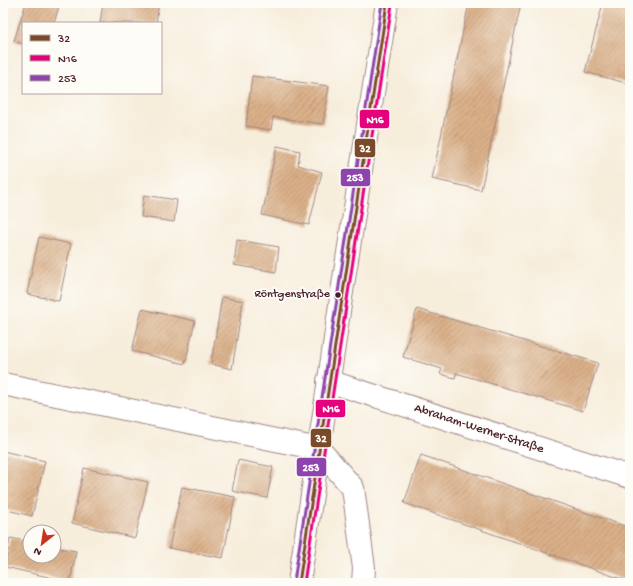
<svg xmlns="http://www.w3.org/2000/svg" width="633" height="586" viewBox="0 0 633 586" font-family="'Gochi Hand',sans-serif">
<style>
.building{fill:url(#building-hatch)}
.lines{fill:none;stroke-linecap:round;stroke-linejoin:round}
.minor-casing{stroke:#a08683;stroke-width:24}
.minor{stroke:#fff;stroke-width:22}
.bus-1-casing{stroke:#fdfcf7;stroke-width:6}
.bus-2-casing{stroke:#fdfcf7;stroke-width:6}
.bus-3-casing{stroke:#fdfcf7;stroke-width:6}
.bus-1{stroke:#7a4b2a;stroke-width:3}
.bus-2{stroke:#e5007d;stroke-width:3}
.bus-3{stroke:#8e44ad;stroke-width:3}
.bus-dot{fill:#4a1f2b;stroke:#fdfcf7;stroke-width:1.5}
.labels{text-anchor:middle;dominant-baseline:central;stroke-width:4;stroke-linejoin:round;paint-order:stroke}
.bus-label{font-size:12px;fill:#4a1f2b;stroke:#fdfcf7;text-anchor:end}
.street-label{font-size:13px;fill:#4a1f2b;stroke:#fdfcf7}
.line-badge{stroke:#fdfcf7;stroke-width:1.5}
.badge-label{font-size:11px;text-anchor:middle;font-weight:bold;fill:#fff}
</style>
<defs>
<pattern id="building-hatch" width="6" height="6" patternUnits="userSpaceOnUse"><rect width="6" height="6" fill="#dab089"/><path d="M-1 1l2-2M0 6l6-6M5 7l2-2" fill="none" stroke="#b38f70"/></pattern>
</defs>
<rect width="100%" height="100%" fill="#fdfcf7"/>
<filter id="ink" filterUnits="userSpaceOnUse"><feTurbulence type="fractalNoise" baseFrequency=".025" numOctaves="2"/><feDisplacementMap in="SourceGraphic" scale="8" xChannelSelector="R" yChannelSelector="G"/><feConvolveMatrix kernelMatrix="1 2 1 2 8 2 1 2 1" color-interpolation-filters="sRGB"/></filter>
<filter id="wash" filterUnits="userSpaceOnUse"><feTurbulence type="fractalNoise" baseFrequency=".012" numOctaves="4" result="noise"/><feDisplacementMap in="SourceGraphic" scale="16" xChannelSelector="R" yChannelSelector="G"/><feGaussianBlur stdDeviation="0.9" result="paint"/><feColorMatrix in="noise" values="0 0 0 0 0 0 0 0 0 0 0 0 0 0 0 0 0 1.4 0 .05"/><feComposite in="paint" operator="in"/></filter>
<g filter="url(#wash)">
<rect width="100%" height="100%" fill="#f7eddb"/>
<g id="blocks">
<!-- building -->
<path class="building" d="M 26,3 L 60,3 L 54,23 L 23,23 L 23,44 L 14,41 Z
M 103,3 L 159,3 L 156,23 L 100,23 Z
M 469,3 L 521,3 L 481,190 L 432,179 Z
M 603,3 L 630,3 L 630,84 L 585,72 Z
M 252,76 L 329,86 L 323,124 L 273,117 L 271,130 L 246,126 Z
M 277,146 L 300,151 L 298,165 L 322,172 L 309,225 L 262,215 Z
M 144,195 L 177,200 L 174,222 L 141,217 Z
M 39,237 L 71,244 L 59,301 L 27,294 Z
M 237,240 L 279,247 L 276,272 L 234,265 Z
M 222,297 L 243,301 L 232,369 L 211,364 Z
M 142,309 L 195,321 L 185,364 L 132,351 Z
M 417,309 L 598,363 L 583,411 L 456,373 L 455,378 L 440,374 L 442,369 L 403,357 Z
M 3,451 L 45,461 L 32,516 L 3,509 Z
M 421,455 L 630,528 L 630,582 L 404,503 Z
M 238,460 L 273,467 L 267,498 L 232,491 Z
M 84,468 L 148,482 L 135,538 L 72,523 Z
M 182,487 L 235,497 L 223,558 L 169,548 Z
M 10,538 L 30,542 L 30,556 L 54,556 L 54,547 L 76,551 L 70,582 L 5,567 Z"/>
</g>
</g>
<g filter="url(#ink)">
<use href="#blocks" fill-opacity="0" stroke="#a08683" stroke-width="1"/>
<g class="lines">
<!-- minor casing -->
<g class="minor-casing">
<path id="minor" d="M 328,381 L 630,477
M 3,384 L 319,449
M 319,449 L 353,488 L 364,568 L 363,583
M 299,583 L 341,298 L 387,3"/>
</g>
<!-- minor -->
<use href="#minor" class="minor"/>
<!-- bus-1 casing -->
<g class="bus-1-casing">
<path id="bus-1" d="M 299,583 L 387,3"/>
</g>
<!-- bus-2 casing -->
<g class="bus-2-casing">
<path id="bus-2" d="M 304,583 L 392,4"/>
</g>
<!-- bus-3 casing -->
<g class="bus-3-casing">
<path id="bus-3" d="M 294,582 L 382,3"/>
</g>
<!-- bus-1 -->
<use href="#bus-1" class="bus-1"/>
<!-- bus-2 -->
<use href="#bus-2" class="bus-2"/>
<!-- bus-3 -->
<use href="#bus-3" class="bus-3"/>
</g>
</g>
<!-- markers -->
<circle class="bus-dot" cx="338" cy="295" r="3.5"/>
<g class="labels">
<!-- bus labels -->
<g class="bus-label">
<text x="330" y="295">Röntgenstraße</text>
</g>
<!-- street labels -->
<g class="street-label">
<text transform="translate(479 429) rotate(18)">Abraham-Werner-Straße</text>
</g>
</g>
<g class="line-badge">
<rect x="359" y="109" width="31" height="20" rx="4" fill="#e5007d"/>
<rect x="354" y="138" width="22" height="20" rx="4" fill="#7a4b2a"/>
<rect x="340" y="168" width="31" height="19" rx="4" fill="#8e44ad"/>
<rect x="315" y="399" width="31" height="19" rx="4" fill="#e5007d"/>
<rect x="310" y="428" width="22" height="20" rx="4" fill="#7a4b2a"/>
<rect x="296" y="457" width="31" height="20" rx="4" fill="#8e44ad"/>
</g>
<g class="badge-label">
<text x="375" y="123">N16</text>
<text x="365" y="152">32</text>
<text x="355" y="181">253</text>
<text x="331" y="412">N16</text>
<text x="321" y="442">32</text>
<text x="311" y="471">253</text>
</g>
<!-- margin -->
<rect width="633" height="586" fill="none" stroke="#fdfcf7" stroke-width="16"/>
<!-- legend -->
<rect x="22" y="22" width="140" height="72" fill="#fdfcf7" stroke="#b5a4a5"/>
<rect x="30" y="35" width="20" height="6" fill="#7a4b2a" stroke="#b5a4a5"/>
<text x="58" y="42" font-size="12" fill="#4a1f2b">32</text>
<rect x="30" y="55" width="20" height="6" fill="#e5007d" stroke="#b5a4a5"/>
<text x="58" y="62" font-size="12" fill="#4a1f2b">N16</text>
<rect x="30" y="75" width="20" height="6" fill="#8e44ad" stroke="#b5a4a5"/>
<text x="58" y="82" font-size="12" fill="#4a1f2b">253</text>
<!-- north arrow -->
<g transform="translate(42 544) rotate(210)"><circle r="19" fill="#fdfcf7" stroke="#b5a4a5"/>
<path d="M0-3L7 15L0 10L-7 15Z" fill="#c8321e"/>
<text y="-6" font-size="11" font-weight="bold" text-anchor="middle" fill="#4a1f2b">N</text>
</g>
</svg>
